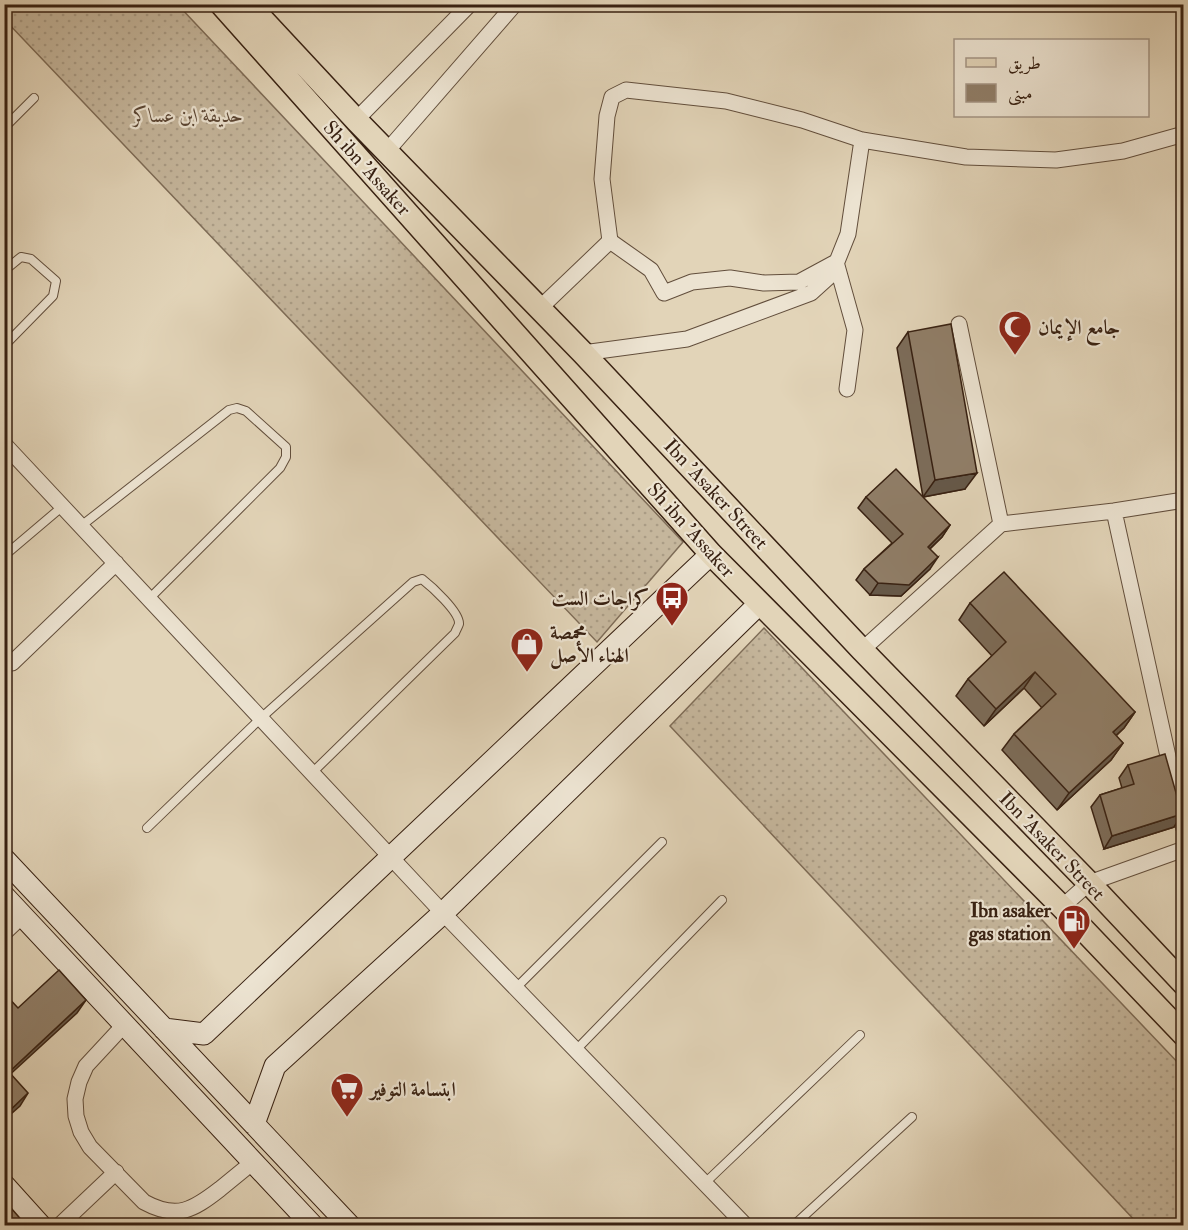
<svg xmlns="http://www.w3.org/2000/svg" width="1188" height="1230" viewBox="0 0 1188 1230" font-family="'IM FELL Double Pica',Amiri,serif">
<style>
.grass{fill:url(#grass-dots);stroke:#7e6c57;stroke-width:1.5}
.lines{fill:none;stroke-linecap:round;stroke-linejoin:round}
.lane-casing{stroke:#624e3c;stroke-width:10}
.street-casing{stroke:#624e3c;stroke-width:17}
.secondary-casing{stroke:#382112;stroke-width:23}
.primary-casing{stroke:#382112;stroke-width:25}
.lane{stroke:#ece3d1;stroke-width:8}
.street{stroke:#ece3d1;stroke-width:15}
.secondary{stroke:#ece3d1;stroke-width:21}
.primary{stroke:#e2d4b8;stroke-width:22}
.wall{fill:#7c6c59;stroke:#382112;stroke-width:1.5}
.shaded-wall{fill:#655849;stroke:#382112;stroke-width:1.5}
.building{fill:#907e68;stroke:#382112;stroke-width:1.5}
.labels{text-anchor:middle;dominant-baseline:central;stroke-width:4.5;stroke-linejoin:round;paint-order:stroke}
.park-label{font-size:20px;font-style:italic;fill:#5b4634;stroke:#ece3d1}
.street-label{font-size:20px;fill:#382112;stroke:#ece3d1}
.poi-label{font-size:20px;font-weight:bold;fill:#382112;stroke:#ece3d1;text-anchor:start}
</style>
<defs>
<pattern id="grass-dots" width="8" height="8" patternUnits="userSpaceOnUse" patternTransform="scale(1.5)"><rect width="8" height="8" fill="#c5b69c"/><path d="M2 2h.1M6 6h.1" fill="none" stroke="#aa9c85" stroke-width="1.8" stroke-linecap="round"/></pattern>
</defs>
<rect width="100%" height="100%" fill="#e2d4b8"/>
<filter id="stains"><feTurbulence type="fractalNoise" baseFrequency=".00333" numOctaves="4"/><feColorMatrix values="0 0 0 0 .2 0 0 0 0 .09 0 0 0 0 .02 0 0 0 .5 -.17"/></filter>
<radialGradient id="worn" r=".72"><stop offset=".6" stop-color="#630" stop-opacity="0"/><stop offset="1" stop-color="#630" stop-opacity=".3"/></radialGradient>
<!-- grass -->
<path class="grass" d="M 5,4 L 178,5 L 683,542 L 597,642 L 5,20 Z
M 764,628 L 1183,1068 L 1183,1225 L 1139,1225 L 670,726 Z"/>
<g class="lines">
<!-- lane casing -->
<g class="lane-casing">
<path id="lane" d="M 4,128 L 34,98
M 4,271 L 21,257 L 31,259 L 56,281 L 53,296 L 4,346
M 81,526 L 229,410 L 237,408 L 246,411 L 286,447 L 286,457 L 280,468 L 149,599
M 4,556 L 63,506
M 147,828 L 261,718 L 413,582 L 422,579 C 431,586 460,612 459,624 C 458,627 456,630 455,633 L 312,773
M 516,988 L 662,842
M 576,1050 L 722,900
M 705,1183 L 860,1035
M 793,1226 L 912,1117"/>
</g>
<!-- street casing -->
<g class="street-casing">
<path id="street" d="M 356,120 L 470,4
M 387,151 L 515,4
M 610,241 L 651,270 L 664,293 L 692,282 L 730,278 L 764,283 L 799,282 L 836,262 L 855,330 L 847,389
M 540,308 L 610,241 L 602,179 L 607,116 L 612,97 L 626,90 L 726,101 L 802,120 L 862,140 L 966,157 L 1056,160 L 1123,151 L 1184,134
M 959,324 L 1001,524
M 583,353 L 687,339 L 811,293 L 832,274 L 848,234 L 862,140
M 4,444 L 443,913 L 746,1226
M 1114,511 L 1184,829
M 862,650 L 1001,524 L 1114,511 L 1184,500
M 12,663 L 116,563
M 1062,907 L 1089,883 L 1184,849
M 4,933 L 23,915
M 125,1024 L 86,1066 L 79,1082 L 75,1099 L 76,1116 L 81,1132 L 90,1147 L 144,1202 C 177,1220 193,1210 220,1189 C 231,1180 242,1171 253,1162
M 59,1226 L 116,1172"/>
</g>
<!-- secondary casing -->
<g class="secondary-casing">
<path id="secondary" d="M 4,859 L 350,1226
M 4,896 L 313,1226
M 164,1029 L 204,1034 L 711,554
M 254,1124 L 275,1066 L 443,913 L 759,604
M 4,1185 L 41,1226"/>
</g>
<!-- primary casing -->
<g class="primary-casing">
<path id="primary" d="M 221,4 L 711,554 L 1062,907 L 1184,1035
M 248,4 L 356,120 L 583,353 L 862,650 L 1089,883 L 1184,984"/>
</g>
<!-- lane -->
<use href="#lane" class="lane"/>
<!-- street -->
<use href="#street" class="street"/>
<!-- secondary -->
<use href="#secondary" class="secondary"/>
<!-- primary -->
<use href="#primary" class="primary"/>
</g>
<!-- wall -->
<path class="wall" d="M 908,332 L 965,489 L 923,497 L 897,348 Z
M 866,497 L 950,525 L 942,537 L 930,549 L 930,569 L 901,596 L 870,595 L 856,580 L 864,569 L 892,543 L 858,508 Z
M 970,603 L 1135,712 L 1124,728 L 1116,736 L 1123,743 L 1111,760 L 1057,810 L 1002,750 L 1014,734 L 1042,708 L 1024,688 L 984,726 L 956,696 L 968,679 L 992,656 L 959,620 Z
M 1128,765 L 1182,814 L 1174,827 L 1104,849 L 1091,807 L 1100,795 L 1122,788 L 1119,778 Z
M 1184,897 L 1184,925 L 1180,921 L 1180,902 Z"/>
<!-- shaded-wall -->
<path class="shaded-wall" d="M 977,473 L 965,489 L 923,497 L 935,480 Z
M 950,525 L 942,537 L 920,558 L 928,547 Z
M 938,557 L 930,569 L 901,596 L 870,595 L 878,583 Z
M 1035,672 L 1024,688 L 984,726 L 996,709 Z
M 1135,712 L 1124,728 L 1101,749 L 1113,732 Z
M 1123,743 L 1111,760 L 1057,810 L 1069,793 Z
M 1182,814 L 1174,827 L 1104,849 L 1112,836 Z
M 86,1000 L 77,1013 L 4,1080 L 9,1072 Z
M 28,1093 L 20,1106 L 4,1120 L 4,1116 Z"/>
<!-- building -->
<path class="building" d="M 951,324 L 977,473 L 935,480 L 908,332 Z
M 896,469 L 950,525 L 928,547 L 938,557 L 909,585 L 878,583 L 864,569 L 903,534 L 866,497 Z
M 1004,572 L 1135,712 L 1113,732 L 1123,743 L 1069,793 L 1014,734 L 1056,694 L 1035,672 L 996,709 L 968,679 L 1006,642 L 970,603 Z
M 1165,754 L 1182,814 L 1112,836 L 1100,795 L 1134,784 L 1128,765 Z
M 59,970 L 86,1000 L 9,1072 L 28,1093 L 4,1116 L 4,993 L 18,1008 Z
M 4,1200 L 25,1224 L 23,1226 L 4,1226 Z"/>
<!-- icons -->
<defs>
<g id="mosque-pin" transform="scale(1.725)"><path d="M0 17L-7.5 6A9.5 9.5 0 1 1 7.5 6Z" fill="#8f2418" stroke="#ece3d1"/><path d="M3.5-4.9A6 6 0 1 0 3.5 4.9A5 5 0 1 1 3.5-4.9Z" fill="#fff"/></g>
<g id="bus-pin" transform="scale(1.725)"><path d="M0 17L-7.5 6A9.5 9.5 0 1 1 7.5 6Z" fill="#8f2418" stroke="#ece3d1"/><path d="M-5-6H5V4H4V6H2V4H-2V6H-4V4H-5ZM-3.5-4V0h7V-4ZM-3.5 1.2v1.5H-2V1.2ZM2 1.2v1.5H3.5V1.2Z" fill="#fff"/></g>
<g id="shop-pin" transform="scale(1.725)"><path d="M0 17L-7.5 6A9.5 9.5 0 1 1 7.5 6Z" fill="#8f2418" stroke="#ece3d1"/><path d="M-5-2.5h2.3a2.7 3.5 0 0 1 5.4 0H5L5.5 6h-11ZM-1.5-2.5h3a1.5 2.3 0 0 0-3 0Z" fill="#fff"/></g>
<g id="fuel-pin" transform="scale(1.725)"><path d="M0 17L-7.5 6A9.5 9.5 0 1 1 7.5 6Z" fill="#8f2418" stroke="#ece3d1"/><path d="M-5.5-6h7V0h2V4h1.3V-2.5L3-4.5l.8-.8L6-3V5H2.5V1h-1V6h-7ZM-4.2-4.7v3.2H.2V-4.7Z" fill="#fff"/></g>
<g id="supermarket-pin" transform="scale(1.725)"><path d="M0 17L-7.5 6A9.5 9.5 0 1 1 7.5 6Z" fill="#8f2418" stroke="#ece3d1"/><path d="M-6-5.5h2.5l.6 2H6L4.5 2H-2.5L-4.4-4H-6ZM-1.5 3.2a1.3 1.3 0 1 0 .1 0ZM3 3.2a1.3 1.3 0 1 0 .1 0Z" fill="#fff"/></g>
</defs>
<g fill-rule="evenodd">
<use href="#mosque-pin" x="1015" y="327"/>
<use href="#bus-pin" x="672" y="598"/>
<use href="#shop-pin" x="527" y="644"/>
<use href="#fuel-pin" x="1074" y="921"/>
<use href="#supermarket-pin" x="347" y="1089"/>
</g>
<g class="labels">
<!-- park labels -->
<g class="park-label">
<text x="188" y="115">حديقة ابن عساكر</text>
</g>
<!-- street labels -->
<g class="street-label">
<text transform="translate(367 168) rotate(48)">Sh ibn 'Assaker</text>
<text transform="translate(716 494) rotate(47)">Ibn 'Asaker Street</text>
<text transform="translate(691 530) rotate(48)">Sh ibn 'Assaker</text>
<text transform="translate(1052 846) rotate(46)">Ibn 'Asaker Street</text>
</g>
<!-- poi labels -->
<g class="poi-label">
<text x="1038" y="327">جامع الإيمان</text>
<text x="649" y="598" text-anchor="end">كراجات الست</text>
<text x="550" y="632">محمصة<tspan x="550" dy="23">الهناء الأصل</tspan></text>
<text x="1051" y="910" text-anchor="end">Ibn asaker<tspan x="1051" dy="23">gas station</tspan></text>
<text x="370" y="1089">ابتسامة التوفير</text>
</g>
</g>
<!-- margin -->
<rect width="1188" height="1230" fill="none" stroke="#e2d4b8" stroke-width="24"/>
<rect x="6" y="6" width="1176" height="1218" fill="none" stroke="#382112" stroke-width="3"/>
<rect x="12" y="12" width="1164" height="1206" fill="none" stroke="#382112" stroke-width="1.5"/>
<!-- legend -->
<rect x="954" y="39" width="195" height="78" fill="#ece3d1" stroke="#a49585" stroke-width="1.5"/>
<rect x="966" y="58" width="30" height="9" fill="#e2d4b8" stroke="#a49585" stroke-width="1.5"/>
<text x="1008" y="69" font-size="18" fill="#382112">طريق</text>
<rect x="966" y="84" width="30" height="18" fill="#907e68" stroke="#a49585" stroke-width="1.5"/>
<text x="1008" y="99" font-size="18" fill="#382112">مبنى</text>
<rect width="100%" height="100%" filter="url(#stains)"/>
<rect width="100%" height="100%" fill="url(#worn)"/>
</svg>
